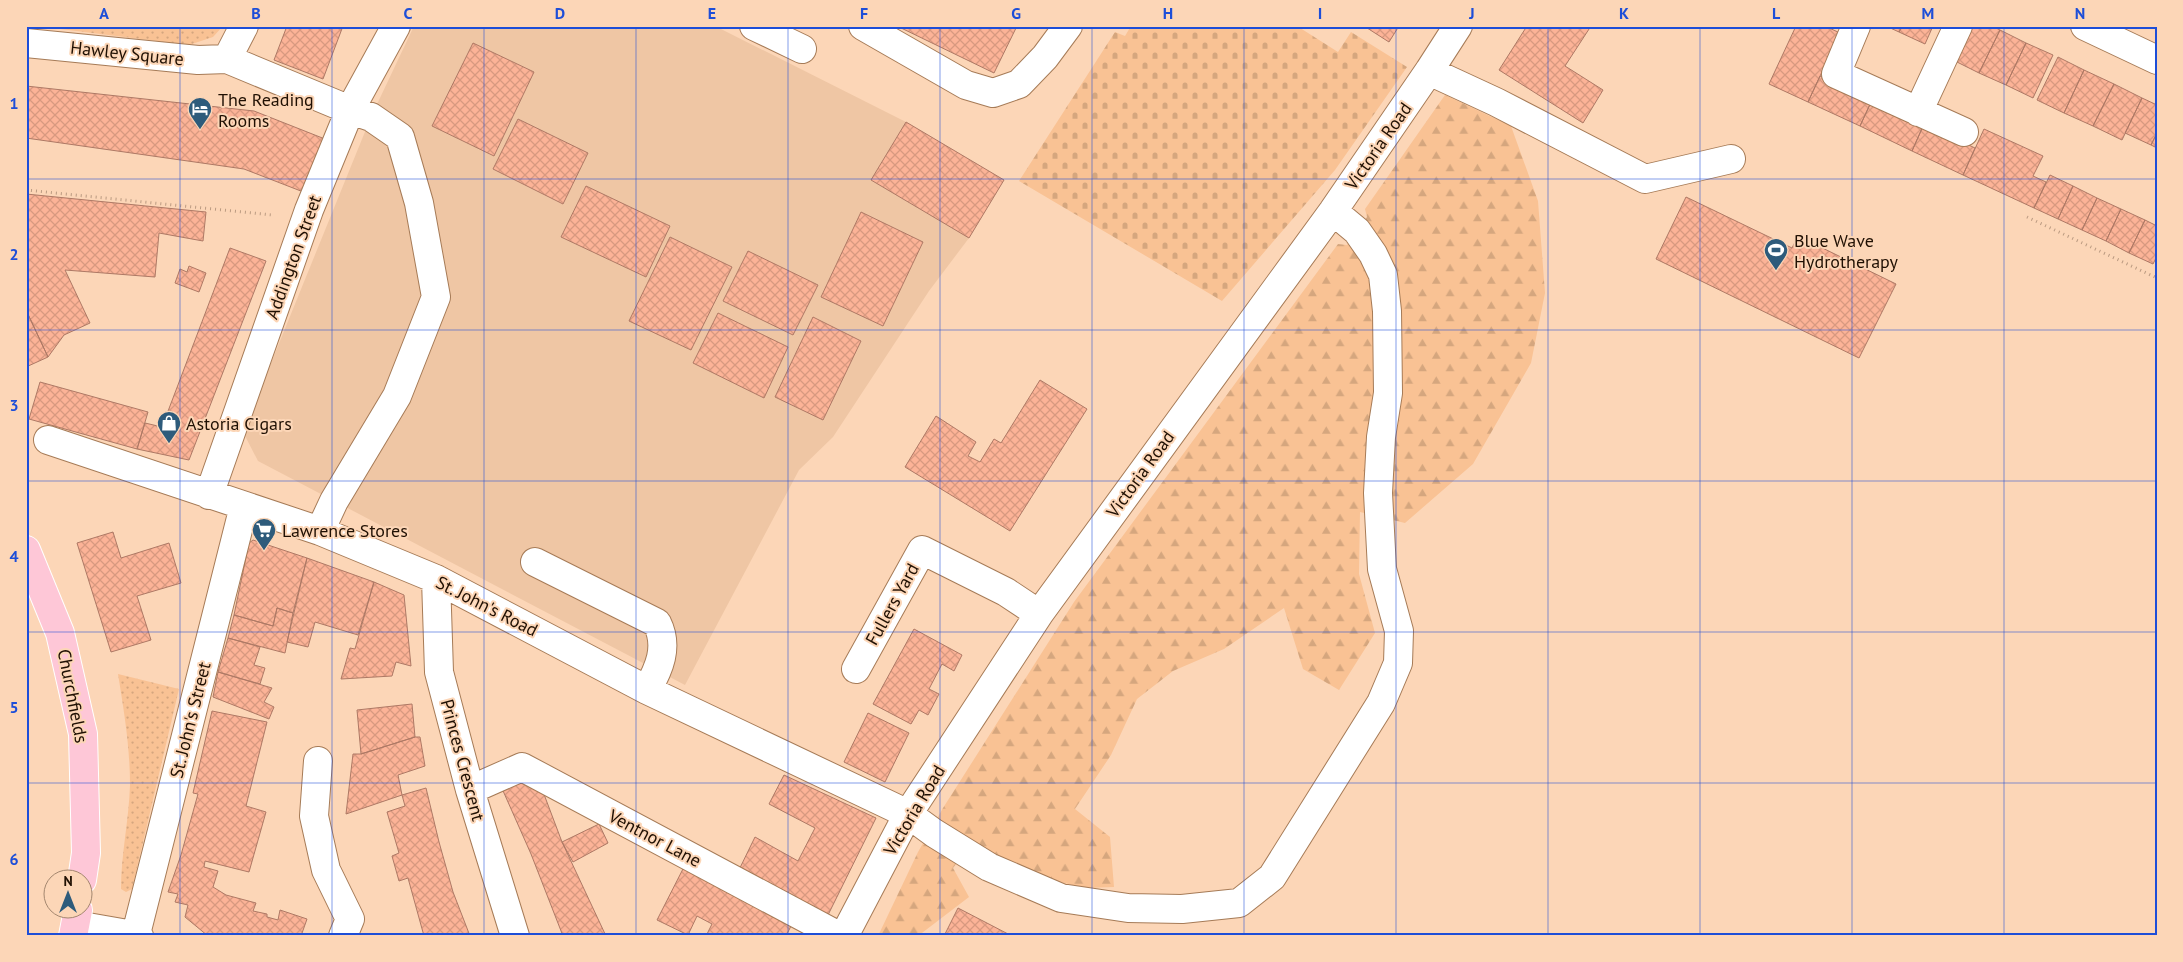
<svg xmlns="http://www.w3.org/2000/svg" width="2183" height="962" viewBox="0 0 2183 962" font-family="'PT Sans',sans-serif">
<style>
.built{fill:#efc6a4}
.green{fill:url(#green-dots)}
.forest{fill:url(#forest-firs)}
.cemetery{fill:url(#cemetery-stones)}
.building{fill:url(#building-cross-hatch);stroke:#ae7965}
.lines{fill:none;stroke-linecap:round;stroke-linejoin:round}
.minor-casing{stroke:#a67b57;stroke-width:30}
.major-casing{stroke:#fff;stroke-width:30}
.path{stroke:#ba9a81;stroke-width:3;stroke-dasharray:1 4;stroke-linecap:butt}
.minor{stroke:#fff;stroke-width:28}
.major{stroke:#fec7d7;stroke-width:28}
.grid{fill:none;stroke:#1d4ed8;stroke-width:1;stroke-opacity:0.55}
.labels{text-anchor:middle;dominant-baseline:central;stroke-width:4;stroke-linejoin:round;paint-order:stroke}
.street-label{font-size:18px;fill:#201003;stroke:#fcd6b7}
.poi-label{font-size:18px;fill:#201003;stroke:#fcd6b7;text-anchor:start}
.neatline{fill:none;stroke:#1d4ed8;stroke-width:2}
.grid-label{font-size:16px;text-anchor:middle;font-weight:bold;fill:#1d4ed8}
</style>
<defs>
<pattern id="green-dots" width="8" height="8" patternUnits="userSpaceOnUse" patternTransform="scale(1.25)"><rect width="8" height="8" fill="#f9c294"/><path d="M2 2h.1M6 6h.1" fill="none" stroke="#d5a67e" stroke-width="1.8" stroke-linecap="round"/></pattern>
<pattern id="forest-firs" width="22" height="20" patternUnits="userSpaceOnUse" patternTransform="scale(1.25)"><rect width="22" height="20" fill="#f9c294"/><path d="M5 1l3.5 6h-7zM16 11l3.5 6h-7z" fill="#d5a67e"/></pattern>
<pattern id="cemetery-stones" width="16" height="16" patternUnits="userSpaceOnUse" patternTransform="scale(1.25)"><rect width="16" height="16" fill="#f9c294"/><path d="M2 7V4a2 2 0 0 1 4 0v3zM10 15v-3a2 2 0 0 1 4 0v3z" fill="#d5a67e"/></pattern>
<pattern id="building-cross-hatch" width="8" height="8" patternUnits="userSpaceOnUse" patternTransform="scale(1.25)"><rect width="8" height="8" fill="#fcb397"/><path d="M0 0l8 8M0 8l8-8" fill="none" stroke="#d89980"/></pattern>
</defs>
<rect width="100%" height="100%" fill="#fcd6b7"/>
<!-- built -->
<path class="built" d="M 414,26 L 715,26 L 906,122 L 1004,180 L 969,238 L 929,291 L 833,437 L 799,470 L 685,685 L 258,461 L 243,432 L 371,117 Z"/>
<!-- green -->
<path class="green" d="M 36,26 L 223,26 L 213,37 L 189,45 Z
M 118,674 L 179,689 L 132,889 L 126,892 L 121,889 C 121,854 129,820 130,785 C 130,747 124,711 118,674 Z"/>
<!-- forest -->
<path class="forest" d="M 1445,95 L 1511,126 L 1538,201 L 1545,293 L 1531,363 L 1473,464 L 1405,523 L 1360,512 L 1359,574 L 1375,633 L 1339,690 L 1303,669 L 1284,608 L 1224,649 L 1173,671 L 1137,699 L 1111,755 L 1075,809 L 1110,837 L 1114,887 L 1085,888 L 1036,876 L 973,842 L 953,868 L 969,897 L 918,936 L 878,936 L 918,852 L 943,808 L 1074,602 L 1338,244 L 1347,245 L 1367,217 L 1365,209 Z"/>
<!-- cemetery -->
<path class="cemetery" d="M 1131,26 L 1297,26 L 1338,52 L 1351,32 L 1407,67 L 1335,170 L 1222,301 L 1019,181 L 1115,32 L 1125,36 Z"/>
<!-- building -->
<path class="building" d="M 287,26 L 343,26 L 323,79 L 274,60 Z
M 897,26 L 1017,26 L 994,73 Z
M 1364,26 L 1399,26 L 1389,42 Z
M 1527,26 L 1591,26 L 1565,66 L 1603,90 L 1583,123 L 1499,70 Z
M 1796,26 L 1825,26 L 1840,33 L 1808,102 L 1769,84 Z
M 1886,26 L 1902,26 L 1899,32 Z
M 1902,26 L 1933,26 L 1925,44 L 1899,32 Z
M 1969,26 L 1992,26 L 2000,30 L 1979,73 L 1953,60 Z
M 2000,30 L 2026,43 L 2006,85 L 1979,73 Z
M 473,43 L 534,72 L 494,156 L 432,126 Z
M 2026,43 L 2053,55 L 2033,98 L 2006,85 Z
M 2058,57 L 2084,70 L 2064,113 L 2037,100 Z
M 2084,70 L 2114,84 L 2093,126 L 2064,113 Z
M 1820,76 L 1872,100 L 1860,126 L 1808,102 Z
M 2114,84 L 2142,98 L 2122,140 L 2093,126 Z
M 26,86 L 254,111 L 330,141 L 306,193 L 244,169 L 26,138 Z
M 2142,98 L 2157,105 L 2157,133 L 2151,145 L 2125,133 Z
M 1872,100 L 1924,124 L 1912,151 L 1860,126 Z
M 518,119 L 588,153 L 563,204 L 493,169 Z
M 906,122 L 1004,180 L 969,238 L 871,180 Z
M 1924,124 L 1975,148 L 1963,175 L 1912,151 Z
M 1984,129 L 2043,156 L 2033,176 L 2046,182 L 2034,208 L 1963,175 Z
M 2157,133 L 2157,148 L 2151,145 Z
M 2050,175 L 2073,186 L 2058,219 L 2034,208 Z
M 586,186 L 670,226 L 646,277 L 561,237 Z
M 2073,186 L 2097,198 L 2082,230 L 2058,219 Z
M 26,194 L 206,212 L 203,241 L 159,233 L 155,277 L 65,270 L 90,323 L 64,335 L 48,357 L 26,310 Z
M 1686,197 L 1792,248 L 1798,236 L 1896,284 L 1859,358 L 1656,259 Z
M 2097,198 L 2121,209 L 2106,241 L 2082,230 Z
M 2121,209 L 2145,220 L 2129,253 L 2106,241 Z
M 861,212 L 923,242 L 883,326 L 821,297 Z
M 2145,220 L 2157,226 L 2157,256 L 2153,264 L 2129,253 Z
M 670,237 L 732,267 L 691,350 L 629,321 Z
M 230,248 L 266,261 L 189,460 L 137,449 L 145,423 L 162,427 Z
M 748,251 L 818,285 L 793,335 L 723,301 Z
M 189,266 L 206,273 L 199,292 L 175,283 L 180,269 L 187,272 Z
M 26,310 L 48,357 L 26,367 Z
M 718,313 L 788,347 L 764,398 L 693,363 Z
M 813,317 L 861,341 L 823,420 L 775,397 Z
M 1040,380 L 1087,409 L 1010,531 L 905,467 L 936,416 L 976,442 L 968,456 L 980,462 L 994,439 L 1001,443 Z
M 40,382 L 148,412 L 137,449 L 29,419 Z
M 113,532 L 121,558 L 169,543 L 181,583 L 137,596 L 151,640 L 111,652 L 77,543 Z
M 253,540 L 307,558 L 293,613 L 277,608 L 273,626 L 234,615 L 249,543 Z
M 307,558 L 374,582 L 358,635 L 315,622 L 308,647 L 287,642 Z
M 374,582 L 404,595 L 411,666 L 396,662 L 392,676 L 341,679 L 350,648 L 355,649 Z
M 277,608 L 293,613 L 285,653 L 228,638 L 234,615 L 273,626 Z
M 914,629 L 962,655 L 954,671 L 942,664 L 929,689 L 939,694 L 928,715 L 919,710 L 911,724 L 873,704 Z
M 228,638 L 260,647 L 254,665 L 265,668 L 260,684 L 218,672 Z
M 218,672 L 272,688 L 264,702 L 274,707 L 269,719 L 213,697 Z
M 412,704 L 415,737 L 361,754 L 357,710 Z
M 212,711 L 267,722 L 246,806 L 266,812 L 249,872 L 205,861 L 204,867 L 218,871 L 213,887 L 226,895 L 256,903 L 253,911 L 267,914 L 267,917 L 278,920 L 280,910 L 307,919 L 301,936 L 208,936 L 185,917 L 188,905 L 175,902 L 178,894 L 168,892 L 181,855 L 198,794 L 193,793 Z
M 868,713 L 909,733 L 885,782 L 844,762 Z
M 415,737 L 420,737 L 425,766 L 398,775 L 402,795 L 346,814 L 353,754 L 361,754 Z
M 784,775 L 876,818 L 827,917 L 736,876 L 755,837 L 798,861 L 815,828 L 769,804 Z
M 519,776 L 542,789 L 562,842 L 606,936 L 563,936 L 531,854 L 500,784 Z
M 426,788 L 439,842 L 453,892 L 470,936 L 424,936 L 408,878 L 399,881 L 392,856 L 399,853 L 387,812 L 405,806 L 402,795 Z
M 599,824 L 608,843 L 573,862 L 562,842 Z
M 686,863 L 795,918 L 786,936 L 706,936 L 712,924 L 697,916 L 688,935 L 657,920 Z
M 958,908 L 1010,935 L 1009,936 L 944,936 Z"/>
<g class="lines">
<!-- minor casing -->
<g class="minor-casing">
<path id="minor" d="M 754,26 L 802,49
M 863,26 L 966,85 L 993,93 L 1019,84 L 1045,57 L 1068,26
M 1856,26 L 1836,74 L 1964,132
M 2085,26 L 2157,60
M 26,43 L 198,60 L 227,59 L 350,110 L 371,117 L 400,137 L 419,203 L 436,297 L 397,396 L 334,501 L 320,531
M 227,59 L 244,26
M 1429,71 L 1496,102 L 1645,179 L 1731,159
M 1918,112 L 1958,26
M 48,440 L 320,531 L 436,579 L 647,690 L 908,814 L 934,833 L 989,867 L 1061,898 L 1128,908 L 1182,909 L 1239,903 L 1272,877 L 1381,703 L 1398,663 L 1399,631 L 1382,569 L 1378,493 L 1381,437 L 1388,393 L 1387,311 L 1383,275 L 1373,254 L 1357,231 L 1333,211
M 209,495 L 309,210 L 350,110 L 396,26
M 535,562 L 657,623 C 669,647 659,669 647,690
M 436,579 L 439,672 L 470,790 L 515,936
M 856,669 L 922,550 L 1006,592 L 1039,614
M 318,761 L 314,816 L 326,870 L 350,919 L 343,936
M 470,790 L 522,767 L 839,936
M 76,925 L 139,936
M 136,934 L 244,506
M 844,936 L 908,814 L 1039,614 L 1333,211 L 1429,71 L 1458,26"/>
</g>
<!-- major casing -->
<g class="major-casing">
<path id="major" d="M 26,550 L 60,633 L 83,734 L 86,853 L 82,880
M 73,936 L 78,910"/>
</g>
<!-- path -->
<path class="path" d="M 26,190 L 272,215
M 2027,217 L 2157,278"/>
<!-- minor -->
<use href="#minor" class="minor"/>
<!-- major -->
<use href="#major" class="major"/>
</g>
<!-- grid -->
<path class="grid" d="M 180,26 L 180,936M 332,26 L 332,936M 484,26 L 484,936M 636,26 L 636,936M 788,26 L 788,936M 940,26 L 940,936M 1092,26 L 1092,936M 1244,26 L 1244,936M 1396,26 L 1396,936M 1548,26 L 1548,936M 1700,26 L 1700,936M 1852,26 L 1852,936M 2004,26 L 2004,936M 26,179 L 2157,179M 26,330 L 2157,330M 26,481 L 2157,481M 26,632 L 2157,632M 26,783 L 2157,783"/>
<!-- icons -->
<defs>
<g id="hotel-pin" transform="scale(1.25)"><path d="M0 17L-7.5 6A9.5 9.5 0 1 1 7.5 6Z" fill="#2e5b7b" stroke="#fcd6b7"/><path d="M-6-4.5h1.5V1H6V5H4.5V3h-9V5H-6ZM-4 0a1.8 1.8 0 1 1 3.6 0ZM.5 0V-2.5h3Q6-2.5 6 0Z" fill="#fff"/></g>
<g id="stadium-pin" transform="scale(1.25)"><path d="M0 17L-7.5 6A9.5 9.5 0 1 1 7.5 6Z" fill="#2e5b7b" stroke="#fcd6b7"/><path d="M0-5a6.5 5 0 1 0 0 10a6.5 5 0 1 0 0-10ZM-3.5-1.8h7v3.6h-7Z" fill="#fff"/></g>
<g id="shop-pin" transform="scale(1.25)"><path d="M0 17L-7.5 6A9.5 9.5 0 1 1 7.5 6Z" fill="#2e5b7b" stroke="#fcd6b7"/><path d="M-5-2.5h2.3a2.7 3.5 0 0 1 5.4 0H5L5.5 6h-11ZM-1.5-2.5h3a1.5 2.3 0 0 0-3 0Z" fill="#fff"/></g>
<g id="supermarket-pin" transform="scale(1.25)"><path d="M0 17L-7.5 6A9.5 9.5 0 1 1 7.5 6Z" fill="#2e5b7b" stroke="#fcd6b7"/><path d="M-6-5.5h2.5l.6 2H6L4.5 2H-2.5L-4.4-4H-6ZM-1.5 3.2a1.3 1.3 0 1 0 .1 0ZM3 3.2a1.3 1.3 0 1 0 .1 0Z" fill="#fff"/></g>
</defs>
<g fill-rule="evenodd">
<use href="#hotel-pin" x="200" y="109"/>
<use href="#stadium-pin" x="1776" y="250"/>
<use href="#shop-pin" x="169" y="423"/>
<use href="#supermarket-pin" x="264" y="530"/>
</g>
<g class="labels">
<!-- street labels -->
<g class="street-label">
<text transform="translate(127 53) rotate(6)">Hawley Square</text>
<text transform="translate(1378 146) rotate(-55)">Victoria Road</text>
<text transform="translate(293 257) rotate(-70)">Addington Street</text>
<text transform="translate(1140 474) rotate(-54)">Victoria Road</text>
<text transform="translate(892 604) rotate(-61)">Fullers Yard</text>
<text transform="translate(487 606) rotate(27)">St. John's Road</text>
<text transform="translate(73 696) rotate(79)">Churchfields</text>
<text transform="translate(190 720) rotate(-76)">St. John's Street</text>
<text transform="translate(463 760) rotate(75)">Princes Crescent</text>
<text transform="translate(914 810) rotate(-59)">Victoria Road</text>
<text transform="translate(655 838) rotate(28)">Ventnor Lane</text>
</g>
<!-- poi labels -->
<g class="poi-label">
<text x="218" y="99">The Reading<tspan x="218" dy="21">Rooms</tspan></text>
<text x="1794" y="240">Blue Wave<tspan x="1794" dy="21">Hydrotherapy</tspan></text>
<text x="186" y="423">Astoria Cigars</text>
<text x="282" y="530">Lawrence Stores</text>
</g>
</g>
<!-- border -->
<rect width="2183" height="962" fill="none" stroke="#fcd6b7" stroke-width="55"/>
<!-- north arrow -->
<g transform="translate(68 894)"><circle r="24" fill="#fcd6b7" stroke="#a4876f"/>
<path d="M0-4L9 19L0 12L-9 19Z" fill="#2e5b7b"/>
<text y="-8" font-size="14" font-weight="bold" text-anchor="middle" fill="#201003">N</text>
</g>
<rect x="28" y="28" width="2128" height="906" class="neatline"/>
<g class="grid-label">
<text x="104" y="19">A</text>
<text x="256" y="19">B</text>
<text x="408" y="19">C</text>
<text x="560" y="19">D</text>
<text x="712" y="19">E</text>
<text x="864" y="19">F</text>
<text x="1016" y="19">G</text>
<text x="1168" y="19">H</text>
<text x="1320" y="19">I</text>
<text x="1472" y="19">J</text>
<text x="1624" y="19">K</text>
<text x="1776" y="19">L</text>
<text x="1928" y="19">M</text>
<text x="2080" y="19">N</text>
<text x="14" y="109">1</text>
<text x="14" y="260">2</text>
<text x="14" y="411">3</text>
<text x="14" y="562">4</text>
<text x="14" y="713">5</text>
<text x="14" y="865">6</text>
</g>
</svg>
